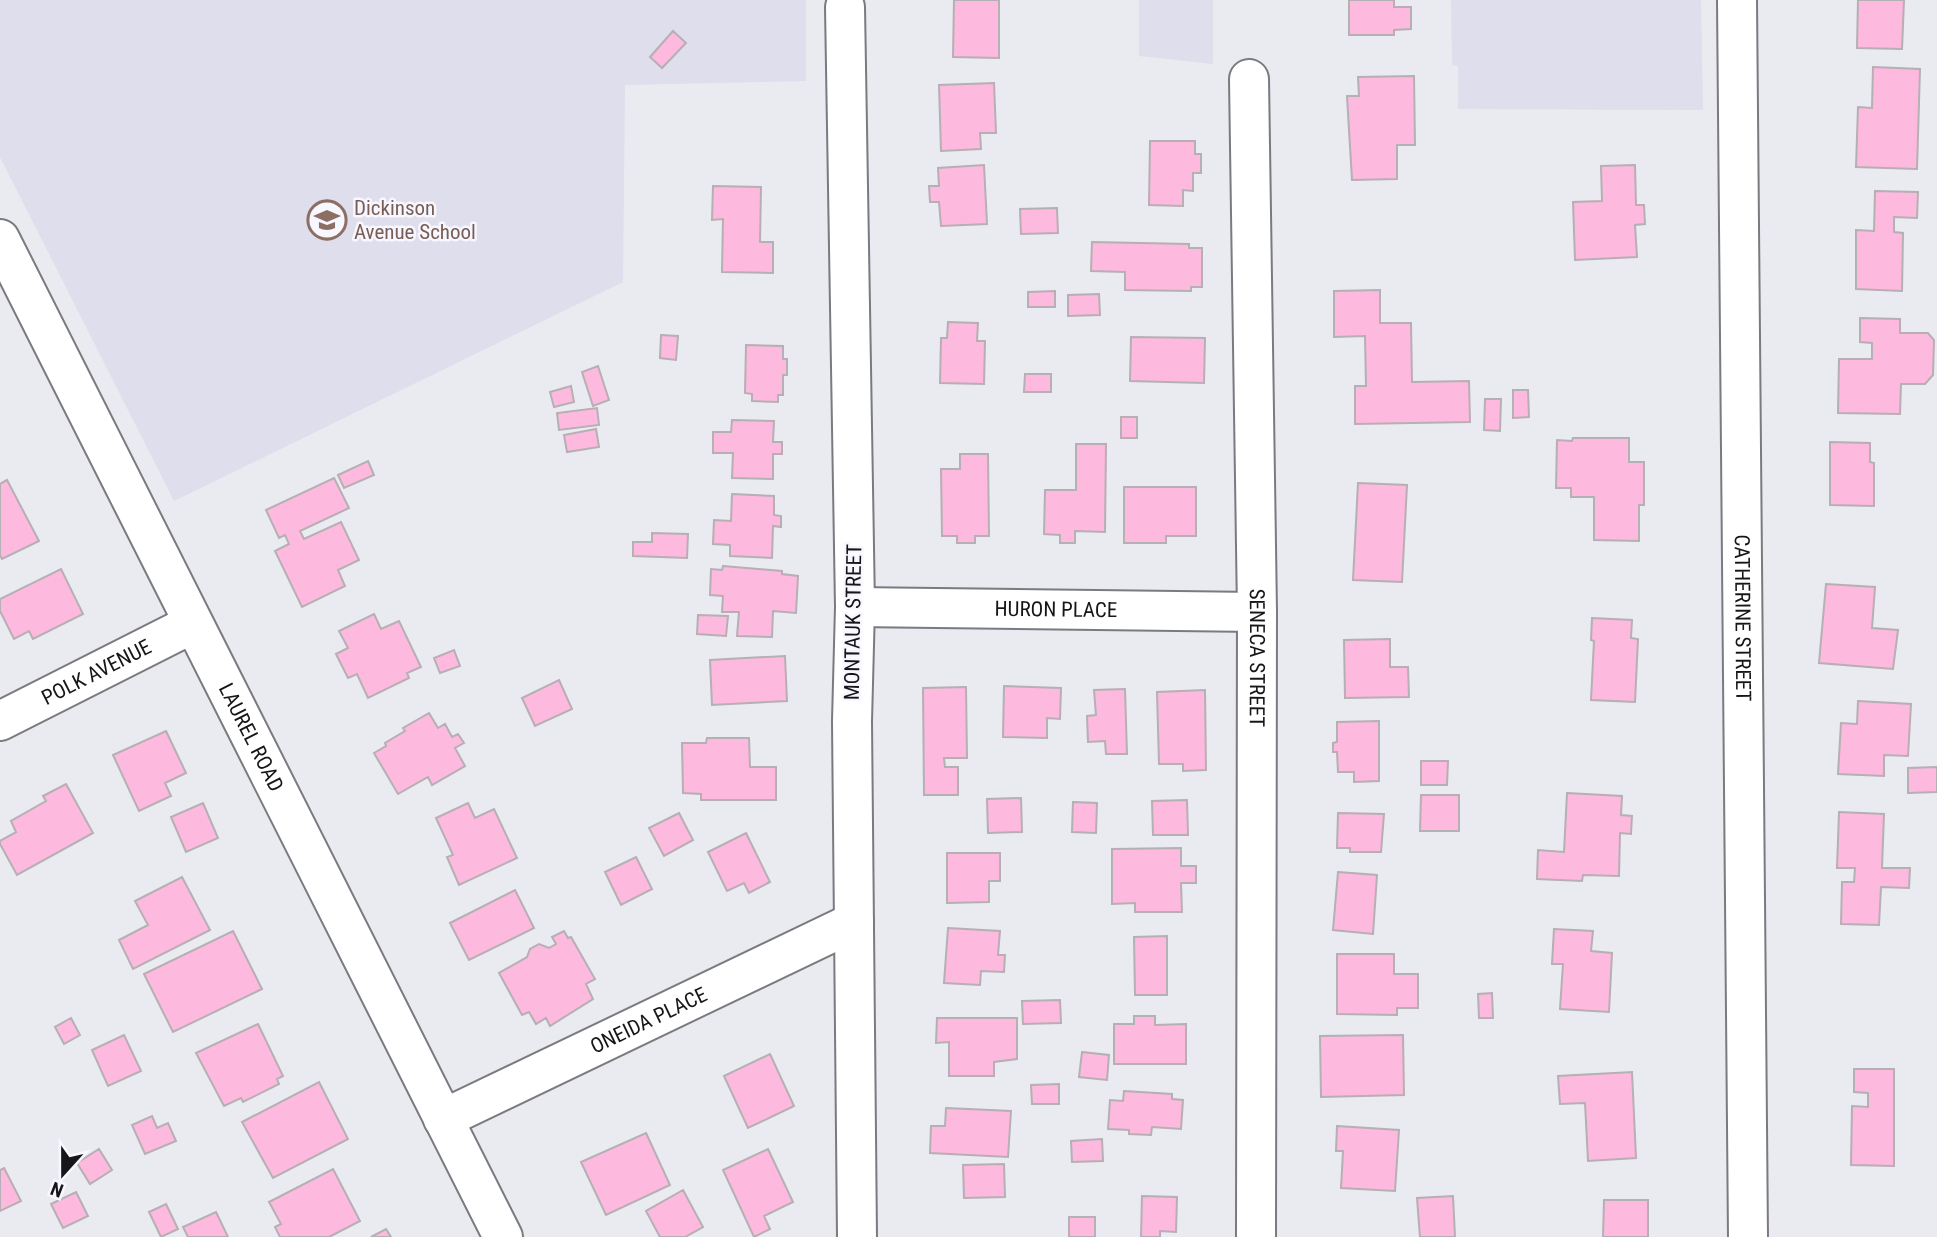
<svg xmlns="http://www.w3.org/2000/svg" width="1937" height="1237" viewBox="0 0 1937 1237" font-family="'Roboto Condensed',sans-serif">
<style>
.built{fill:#dedeec}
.building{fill:#feb9df;stroke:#b6afb3;stroke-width:2}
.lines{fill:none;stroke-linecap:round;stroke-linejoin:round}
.street-casing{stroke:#7a7a80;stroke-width:42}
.secondary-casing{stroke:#7a7a80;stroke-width:42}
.street{stroke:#fff;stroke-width:38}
.secondary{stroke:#fff;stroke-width:38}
.labels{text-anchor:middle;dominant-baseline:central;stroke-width:5;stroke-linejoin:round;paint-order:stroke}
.education-label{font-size:21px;fill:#785e54;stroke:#f8f7ff;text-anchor:start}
.street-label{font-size:21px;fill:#161618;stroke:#f8f7ff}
</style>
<rect width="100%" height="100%" fill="#eaeaf1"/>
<!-- built -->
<path class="built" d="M 0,0 L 806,0 L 806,81 L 625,85 L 623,282 L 174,501 L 0,157 Z
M 1139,0 L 1213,0 L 1213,64 L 1139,56 Z
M 1451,0 L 1701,0 L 1703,110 L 1458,109 L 1458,66 L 1452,65 Z"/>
<!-- building -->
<path class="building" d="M 954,0 L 999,0 L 999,58 L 953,57 Z
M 1349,0 L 1394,0 L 1394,7 L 1411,7 L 1411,29 L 1394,30 L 1394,35 L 1349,35 Z
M 1858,0 L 1904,0 L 1902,49 L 1857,48 Z
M 673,31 L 686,43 L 662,68 L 650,57 Z
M 1873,67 L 1920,69 L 1917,169 L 1856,167 L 1858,107 L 1872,108 Z
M 1414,76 L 1415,145 L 1397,145 L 1397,179 L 1352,180 L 1347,96 L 1359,96 L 1358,77 Z
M 994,83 L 996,133 L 980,133 L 981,149 L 941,151 L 939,85 Z
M 1150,141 L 1195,141 L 1195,154 L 1201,154 L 1201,173 L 1193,173 L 1193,191 L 1183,190 L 1183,206 L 1149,205 Z
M 984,165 L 987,224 L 941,226 L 939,202 L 930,202 L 929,186 L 939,186 L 938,168 Z
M 1635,165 L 1636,205 L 1644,205 L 1645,224 L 1635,225 L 1637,257 L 1575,260 L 1573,202 L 1602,201 L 1601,166 Z
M 713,186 L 761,187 L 760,242 L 773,242 L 773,273 L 722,272 L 723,219 L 712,220 Z
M 1875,191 L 1918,192 L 1917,218 L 1894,217 L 1894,232 L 1903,233 L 1902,291 L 1856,289 L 1856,230 L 1874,231 Z
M 1057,208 L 1058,233 L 1021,234 L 1020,209 Z
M 1092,242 L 1189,244 L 1189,248 L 1202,248 L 1202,287 L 1191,287 L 1191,291 L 1125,290 L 1125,272 L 1091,271 Z
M 1380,290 L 1380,323 L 1411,323 L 1412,382 L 1469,381 L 1470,422 L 1355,424 L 1355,386 L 1366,386 L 1365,336 L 1334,337 L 1334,291 Z
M 1055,291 L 1055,307 L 1028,307 L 1028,292 Z
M 1099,294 L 1100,315 L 1068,316 L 1068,295 Z
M 1860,318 L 1900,319 L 1900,333 L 1928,333 L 1934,340 L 1933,375 L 1925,384 L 1901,384 L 1900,414 L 1838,413 L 1839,359 L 1872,359 L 1872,343 L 1860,342 Z
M 948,322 L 978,323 L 977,341 L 985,341 L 984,384 L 940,383 L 941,338 L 947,338 Z
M 661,335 L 678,336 L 676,360 L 660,358 Z
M 1131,337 L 1205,338 L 1204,383 L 1130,381 Z
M 746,345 L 783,346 L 783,359 L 787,359 L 787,375 L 783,375 L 783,395 L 778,395 L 778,402 L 752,401 L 752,394 L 745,393 Z
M 598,366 L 609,400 L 593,406 L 582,372 Z
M 1025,374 L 1051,374 L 1051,392 L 1024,392 Z
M 571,386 L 574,402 L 554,407 L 550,392 Z
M 1513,390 L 1528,390 L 1529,417 L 1513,418 Z
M 1485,399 L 1501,399 L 1500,431 L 1484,430 Z
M 597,408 L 599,425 L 559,430 L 557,413 Z
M 1121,417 L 1137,417 L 1137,438 L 1121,438 Z
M 732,420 L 774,421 L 773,442 L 782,442 L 782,454 L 773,454 L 773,479 L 732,478 L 733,453 L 713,453 L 713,432 L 731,432 Z
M 596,429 L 599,447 L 567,452 L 564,435 Z
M 1573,438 L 1629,438 L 1629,462 L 1644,462 L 1644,505 L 1639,505 L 1639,541 L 1594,540 L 1594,497 L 1571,497 L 1571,488 L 1556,488 L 1557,440 L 1572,441 Z
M 1830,442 L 1870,443 L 1870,462 L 1874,463 L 1874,506 L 1830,505 Z
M 1076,444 L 1106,444 L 1105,532 L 1075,531 L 1075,543 L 1060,543 L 1060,535 L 1044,534 L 1045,490 L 1076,490 Z
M 960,454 L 988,454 L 989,536 L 975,536 L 975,543 L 957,543 L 957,536 L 942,536 L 941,469 L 960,469 Z
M 368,461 L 374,475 L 344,488 L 338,475 Z
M 334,478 L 349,508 L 300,531 L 304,539 L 341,522 L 359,560 L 338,570 L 345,586 L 302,607 L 275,551 L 289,544 L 285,535 L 279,538 L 266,510 Z
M 7,480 L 39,541 L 2,559 L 0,555 L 0,484 Z
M 1358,483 L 1407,485 L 1402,582 L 1353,580 Z
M 1124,487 L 1196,487 L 1196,536 L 1166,536 L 1166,543 L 1124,543 Z
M 732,494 L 774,496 L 774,515 L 781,516 L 781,527 L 773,526 L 772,558 L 730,556 L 730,545 L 713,544 L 714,520 L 731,521 Z
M 652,533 L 688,534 L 687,558 L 633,556 L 633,542 L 652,542 Z
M 723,566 L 782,571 L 782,574 L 798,576 L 796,613 L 773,611 L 772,637 L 737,636 L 739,612 L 722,612 L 723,596 L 710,595 L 711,569 L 722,570 Z
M 61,569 L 83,614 L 33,639 L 29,631 L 14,639 L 0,611 L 0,599 Z
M 1826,584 L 1875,587 L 1872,628 L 1898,630 L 1893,669 L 1819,663 Z
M 374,614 L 381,629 L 399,621 L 421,667 L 407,673 L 409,678 L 368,698 L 357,674 L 348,678 L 336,654 L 348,648 L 339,631 Z
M 698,615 L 728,616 L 726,636 L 697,634 Z
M 1592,618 L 1632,620 L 1631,638 L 1638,639 L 1635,702 L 1591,700 L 1594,641 L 1591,640 Z
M 1390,639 L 1390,667 L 1408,667 L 1409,697 L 1345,698 L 1344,640 Z
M 454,650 L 460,666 L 440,673 L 434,658 Z
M 785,656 L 787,701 L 712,705 L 710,660 Z
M 559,680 L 572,709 L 535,726 L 522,698 Z
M 1004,686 L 1061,688 L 1060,719 L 1047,718 L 1047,738 L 1003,737 Z
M 966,687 L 967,758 L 944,758 L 945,767 L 958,767 L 958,795 L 924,795 L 923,688 Z
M 1125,689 L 1127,754 L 1106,754 L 1105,741 L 1088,742 L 1087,716 L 1096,715 L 1094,690 Z
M 1205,690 L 1206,770 L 1183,771 L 1183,764 L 1159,764 L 1157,692 Z
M 1858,701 L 1911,704 L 1908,756 L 1884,755 L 1884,776 L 1838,774 L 1841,723 L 1857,724 Z
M 429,713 L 438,728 L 445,724 L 452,737 L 458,734 L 464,743 L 455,748 L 465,766 L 432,785 L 428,777 L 398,794 L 374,753 L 386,746 L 385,743 L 405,731 L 403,728 Z
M 1379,721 L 1379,781 L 1354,782 L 1354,772 L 1338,772 L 1337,752 L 1333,752 L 1333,743 L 1337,742 L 1337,722 Z
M 166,731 L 186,773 L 165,783 L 171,796 L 139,811 L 113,755 Z
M 707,738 L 749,738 L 750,767 L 776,767 L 776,800 L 701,800 L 701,794 L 683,793 L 682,743 L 706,743 Z
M 1421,761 L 1448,761 L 1447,785 L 1421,785 Z
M 1937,767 L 1937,792 L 1908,793 L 1908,768 Z
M 66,784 L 93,833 L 17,875 L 0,844 L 0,841 L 16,832 L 11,821 L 46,801 L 43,796 Z
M 1567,793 L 1622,796 L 1621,815 L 1632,816 L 1631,834 L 1620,833 L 1619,876 L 1583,875 L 1582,881 L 1537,879 L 1538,850 L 1564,852 Z
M 1421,795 L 1459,795 L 1459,831 L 1420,831 Z
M 1021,798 L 1022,832 L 988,833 L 987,799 Z
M 1187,800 L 1188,835 L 1153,835 L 1152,801 Z
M 1073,802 L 1097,803 L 1096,833 L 1072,832 Z
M 203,803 L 218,838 L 186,852 L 171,817 Z
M 468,803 L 475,818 L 494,809 L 517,858 L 459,885 L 447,857 L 453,855 L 436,818 Z
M 1839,812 L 1884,814 L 1882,868 L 1910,868 L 1909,888 L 1881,887 L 1879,925 L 1841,924 L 1842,882 L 1854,882 L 1855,868 L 1837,868 Z
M 679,813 L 693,840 L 664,856 L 649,828 Z
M 1338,813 L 1384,814 L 1381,852 L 1350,852 L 1350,848 L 1337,848 Z
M 746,833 L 770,882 L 749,893 L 744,883 L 727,891 L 708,852 Z
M 1181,848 L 1181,866 L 1196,866 L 1196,883 L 1181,883 L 1182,912 L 1135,912 L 1135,903 L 1112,904 L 1112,849 Z
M 947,853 L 1000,853 L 1000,881 L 989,881 L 989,902 L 947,903 Z
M 636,857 L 652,889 L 621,905 L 605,872 Z
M 1338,872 L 1377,875 L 1373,934 L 1333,930 Z
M 182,877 L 210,930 L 133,969 L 119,940 L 148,925 L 135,901 Z
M 515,890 L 534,928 L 469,960 L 450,923 Z
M 948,928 L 1000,931 L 998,955 L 1005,955 L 1004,972 L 981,971 L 980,985 L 944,983 Z
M 1554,929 L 1593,931 L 1591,951 L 1612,953 L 1609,1012 L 1560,1009 L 1563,964 L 1552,964 Z
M 233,931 L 262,989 L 173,1032 L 144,974 Z
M 564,931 L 568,938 L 571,937 L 595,979 L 586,984 L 593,999 L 550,1026 L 546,1018 L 536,1024 L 529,1012 L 522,1015 L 499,973 L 527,957 L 530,949 L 539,944 L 549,948 L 556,944 L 552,937 Z
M 1167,936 L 1167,995 L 1135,995 L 1134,937 Z
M 1337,954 L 1394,954 L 1394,974 L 1418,974 L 1418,1008 L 1397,1008 L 1397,1015 L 1337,1014 Z
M 1492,993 L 1493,1018 L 1479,1018 L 1478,994 Z
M 1060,1000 L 1061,1023 L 1023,1024 L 1022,1001 Z
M 1134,1016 L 1155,1016 L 1155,1025 L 1186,1024 L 1186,1064 L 1114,1064 L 1114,1024 L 1134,1024 Z
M 71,1018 L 80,1035 L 64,1044 L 55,1027 Z
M 937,1018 L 1017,1018 L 1017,1059 L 994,1062 L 994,1076 L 949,1076 L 949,1042 L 936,1043 Z
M 258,1024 L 283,1076 L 277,1079 L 279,1084 L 243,1102 L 241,1098 L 224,1106 L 196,1053 Z
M 124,1035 L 141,1071 L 108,1086 L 92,1050 Z
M 1403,1035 L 1404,1095 L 1321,1097 L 1320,1036 Z
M 1082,1052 L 1109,1055 L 1107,1080 L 1079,1077 Z
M 770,1054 L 794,1106 L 748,1128 L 724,1076 Z
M 1854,1069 L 1894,1069 L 1894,1166 L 1851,1165 L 1852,1106 L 1868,1107 L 1868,1093 L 1854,1092 Z
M 1632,1072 L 1636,1158 L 1588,1161 L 1585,1103 L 1560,1104 L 1558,1076 Z
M 319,1082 L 348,1139 L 273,1178 L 242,1122 Z
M 1059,1084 L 1059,1104 L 1032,1104 L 1031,1085 Z
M 1124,1091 L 1172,1094 L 1172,1099 L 1183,1100 L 1181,1129 L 1152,1127 L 1151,1135 L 1129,1134 L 1129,1130 L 1108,1129 L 1110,1100 L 1123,1101 Z
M 946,1108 L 1011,1111 L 1008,1157 L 930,1153 L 931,1126 L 945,1126 Z
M 152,1116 L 157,1128 L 168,1123 L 176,1141 L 145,1154 L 132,1125 Z
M 1337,1126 L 1399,1130 L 1395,1191 L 1341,1188 L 1343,1151 L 1336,1151 Z
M 646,1133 L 670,1185 L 606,1215 L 581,1162 Z
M 1102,1139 L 1103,1161 L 1072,1162 L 1071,1141 Z
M 99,1149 L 112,1170 L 90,1184 L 77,1163 Z
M 768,1149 L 793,1202 L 764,1216 L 770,1229 L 754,1237 L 723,1170 Z
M 1004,1164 L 1005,1197 L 964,1198 L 963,1165 Z
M 4,1168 L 21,1201 L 0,1211 L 0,1170 Z
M 333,1169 L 360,1221 L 329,1237 L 280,1237 L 275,1227 L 281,1224 L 269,1202 Z
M 683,1190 L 703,1227 L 685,1237 L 660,1237 L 646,1211 Z
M 76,1192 L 88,1216 L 63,1228 L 51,1204 Z
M 1142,1196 L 1177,1197 L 1176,1232 L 1160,1231 L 1160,1237 L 1141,1237 Z
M 1453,1196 L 1455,1237 L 1420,1237 L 1417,1198 Z
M 1604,1200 L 1648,1200 L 1648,1237 L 1603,1237 Z
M 166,1204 L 178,1229 L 161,1237 L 149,1212 Z
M 216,1212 L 228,1237 L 188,1237 L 183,1227 Z
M 1069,1217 L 1095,1217 L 1095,1237 L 1069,1237 Z
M 386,1229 L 391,1237 L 371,1237 Z"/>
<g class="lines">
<!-- street casing -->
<g class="street-casing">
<g id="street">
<path id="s1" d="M 1737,0 L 1748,1237"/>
<path d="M 845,7 L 855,607 L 852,721 L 857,1237"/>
<path id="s2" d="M 1249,79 L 1257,612 L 1256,1237"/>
<path id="s3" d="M 855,607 L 1257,612"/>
<path id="s4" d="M 0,721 L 192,624"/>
<path id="s5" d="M 443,1119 L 854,922"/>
</g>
</g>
<!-- secondary casing -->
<g class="secondary-casing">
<g id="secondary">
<path id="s6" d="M 0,239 L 503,1237"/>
</g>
</g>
<!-- street -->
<use href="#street" class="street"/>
<!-- secondary -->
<use href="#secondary" class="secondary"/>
</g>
<!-- icons -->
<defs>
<g id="school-ring" transform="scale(2.0125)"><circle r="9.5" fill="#f8f7ff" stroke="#8d6e63" stroke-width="1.5"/><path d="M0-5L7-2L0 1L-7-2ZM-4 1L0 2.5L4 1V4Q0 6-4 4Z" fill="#8d6e63"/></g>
</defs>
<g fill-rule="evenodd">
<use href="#school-ring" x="327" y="220"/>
</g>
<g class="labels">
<!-- education labels -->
<g class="education-label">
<text x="354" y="208">Dickinson<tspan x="354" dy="24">Avenue School</tspan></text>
</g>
<!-- street labels -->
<g class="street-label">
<text stroke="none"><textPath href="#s3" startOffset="201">HURON PLACE</textPath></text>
<text stroke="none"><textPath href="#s1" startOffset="618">CATHERINE STREET</textPath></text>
<text transform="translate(853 622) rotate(-89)">MONTAUK STREET</text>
<text stroke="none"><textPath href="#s2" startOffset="579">SENECA STREET</textPath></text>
<text stroke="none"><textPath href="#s4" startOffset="108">POLK AVENUE</textPath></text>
<text stroke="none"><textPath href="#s6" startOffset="558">LAUREL ROAD</textPath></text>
<text stroke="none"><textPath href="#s5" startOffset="228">ONEIDA PLACE</textPath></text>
</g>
</g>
<!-- north arrow -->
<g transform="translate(63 1174) rotate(201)" stroke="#f8f7ff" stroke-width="5" paint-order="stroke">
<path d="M0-5L12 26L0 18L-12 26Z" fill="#161618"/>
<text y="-10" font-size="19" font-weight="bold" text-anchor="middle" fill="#161618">N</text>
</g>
</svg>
